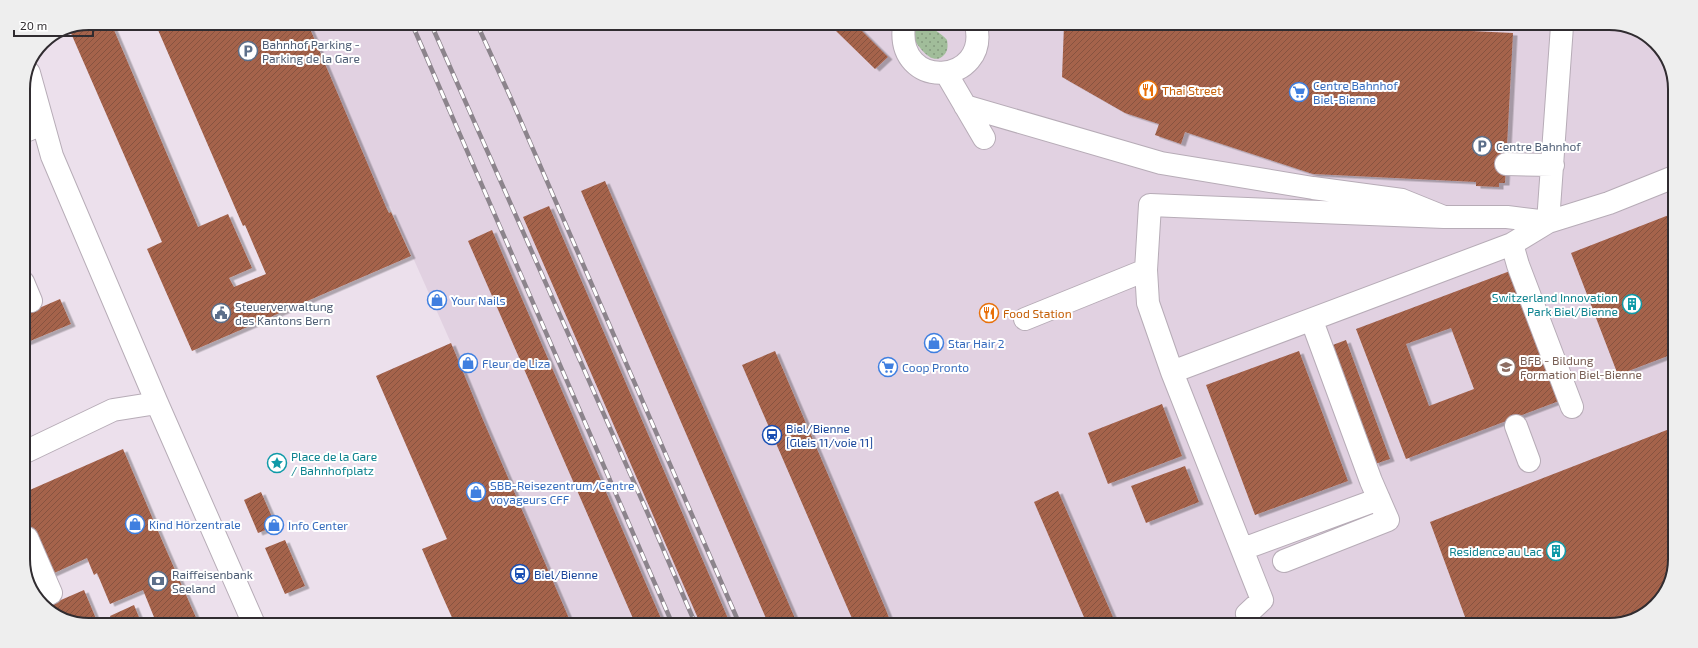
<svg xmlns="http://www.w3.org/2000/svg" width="1698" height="648" viewBox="0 0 1698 648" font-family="'Exo 2',sans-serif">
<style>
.built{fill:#e1d1e1}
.grass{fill:url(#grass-dots)}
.building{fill:url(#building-hatch);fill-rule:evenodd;filter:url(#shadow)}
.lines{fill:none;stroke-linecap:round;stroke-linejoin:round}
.minor-casing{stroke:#b7acb7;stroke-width:24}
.minor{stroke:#fff;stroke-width:22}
.rail-casing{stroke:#8c848c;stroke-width:4.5}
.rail{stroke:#fff;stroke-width:3;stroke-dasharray:9;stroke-linecap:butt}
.labels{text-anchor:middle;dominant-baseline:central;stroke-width:4;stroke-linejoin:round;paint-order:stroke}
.service-label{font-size:12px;fill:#4e5e75;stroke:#fff;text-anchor:start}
.shop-label{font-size:12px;fill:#366cbe;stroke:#fff;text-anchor:start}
.food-label{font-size:12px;fill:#c56008;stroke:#fff;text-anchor:start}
.culture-label{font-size:12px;fill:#0d838f;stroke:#fff;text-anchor:end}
.education-label{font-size:12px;fill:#785e54;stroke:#fff;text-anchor:start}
.transit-label{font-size:12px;fill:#164399;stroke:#fff;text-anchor:start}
.rim{fill:none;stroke:#302c30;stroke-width:2}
</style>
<defs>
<pattern id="grass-dots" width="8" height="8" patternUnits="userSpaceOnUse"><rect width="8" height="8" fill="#a1bd9a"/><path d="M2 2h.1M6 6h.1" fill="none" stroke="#849a7e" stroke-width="1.8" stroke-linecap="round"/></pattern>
<pattern id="building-hatch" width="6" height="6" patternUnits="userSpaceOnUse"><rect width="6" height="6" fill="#a5634c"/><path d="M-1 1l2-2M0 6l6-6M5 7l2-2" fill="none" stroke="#875240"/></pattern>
<filter id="shadow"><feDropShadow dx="4.5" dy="2.5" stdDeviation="0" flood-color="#0004"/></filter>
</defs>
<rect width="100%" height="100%" fill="#ece0ec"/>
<!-- built -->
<path class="built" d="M 308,24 L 1631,27 L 1661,49 L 1675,84 L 1671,581 L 1646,614 L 1609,625 L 483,622 L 376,376 L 451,343 L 390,206 L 386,207 Z"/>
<!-- grass -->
<path class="grass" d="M 920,25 C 929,25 941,33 947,40 C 948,46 948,51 944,55 C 933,67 920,48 914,40 L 914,32 Z"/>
<!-- building -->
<path class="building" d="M 89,23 L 111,23 L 198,227 L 228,214 L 252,268 L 229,278 L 234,287 L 266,274 L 245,225 L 243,226 L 155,23 L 308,24 L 386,207 L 389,213 L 391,212 L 411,256 L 192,351 L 147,249 L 162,242 L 70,31 Z
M 840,25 L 856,25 L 888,57 L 875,69 L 835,30 Z
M 1064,25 L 1367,26 L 1513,33 L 1505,183 L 1499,183 L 1499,187 L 1476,186 L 1476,182 L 1313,174 L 1185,132 L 1181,144 L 1155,135 L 1159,124 L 1125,113 L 1062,77 Z
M 605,181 L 797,623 L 768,623 L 581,191 Z
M 549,206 L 730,623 L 700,623 L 523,217 Z
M 1674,213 L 1673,354 L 1618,375 L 1571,253 Z
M 492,230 L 663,623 L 635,623 L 468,241 Z
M 1510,271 L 1559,401 L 1406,459 L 1356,329 ZM 1451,328 L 1474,389 L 1429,406 L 1406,344 Z
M 60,299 L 71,324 L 23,344 L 23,315 Z
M 1346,340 L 1390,459 L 1375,464 L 1330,346 Z
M 451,343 L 483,420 L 571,623 L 454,622 L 441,593 L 422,549 L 447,539 L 376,376 Z
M 775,351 L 886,610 L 891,623 L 854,623 L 742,365 Z
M 1299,351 L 1348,481 L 1255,515 L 1206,385 Z
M 1162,404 L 1182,456 L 1108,484 L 1088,433 Z
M 1672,428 L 1671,581 L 1646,614 L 1609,625 L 1468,625 L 1430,522 Z
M 123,449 L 164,545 L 198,622 L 156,622 L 143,590 L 110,604 L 97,573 L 94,575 L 87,558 L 52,574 L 23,540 L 23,493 Z
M 1185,466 L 1199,502 L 1146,523 L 1131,486 Z
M 1058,491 L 1116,624 L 1087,624 L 1034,502 Z
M 261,492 L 276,526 L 258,533 L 244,500 Z
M 285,540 L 305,586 L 285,594 L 265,548 Z
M 84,590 L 97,621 L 67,621 L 47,606 Z
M 134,605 L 141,622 L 112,622 L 110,616 Z"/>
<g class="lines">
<!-- minor casing -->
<g class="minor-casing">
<path id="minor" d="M 904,25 C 895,92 990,85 976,25
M 29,73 L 52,156 L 157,403 L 253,622
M 946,73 L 984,138
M 965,106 L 1161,163 L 1313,188 L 1402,200 L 1444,217 L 1507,217 L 1548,222
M 23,132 L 42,124
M 1506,164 L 1553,165
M 1444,217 L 1150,205 L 1146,270 L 1148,303 L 1172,372 L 1512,244 L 1548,222 L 1609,203 L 1674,177
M 1548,222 L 1562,26
M 1512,244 L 1518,265 L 1572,407
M 23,282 L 31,301
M 1025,319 L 1146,270
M 1172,372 L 1262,600 L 1247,614 L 1251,624
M 1516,426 L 1529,461
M 23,453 L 113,410 L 157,403
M 27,538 L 51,593 L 36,599
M 1243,549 L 1379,499
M 1284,561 L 1388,520 L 1371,481 L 1312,321"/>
</g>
<!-- minor -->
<use href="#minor" class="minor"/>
<!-- rail casing -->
<g class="rail-casing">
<path id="rail" d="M 412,24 L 672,623
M 431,24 L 652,523 L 695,623
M 477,24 L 509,94 L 739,623"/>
</g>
<!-- rail -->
<use href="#rail" class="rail"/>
</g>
<!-- icons -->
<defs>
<g id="parking-ring" transform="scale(1)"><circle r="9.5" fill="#fff" stroke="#5c6f8a" stroke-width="1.5"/><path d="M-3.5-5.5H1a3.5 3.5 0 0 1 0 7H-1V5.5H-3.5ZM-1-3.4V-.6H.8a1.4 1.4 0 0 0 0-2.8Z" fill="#5c6f8a"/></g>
<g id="restaurant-ring" transform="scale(1)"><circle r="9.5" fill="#fff" stroke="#e8710a" stroke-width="1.5"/><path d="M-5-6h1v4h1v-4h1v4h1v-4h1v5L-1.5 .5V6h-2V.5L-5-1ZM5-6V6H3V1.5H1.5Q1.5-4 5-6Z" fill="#e8710a"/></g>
<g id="supermarket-ring" transform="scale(1)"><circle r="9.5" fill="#fff" stroke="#3f7fe0" stroke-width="1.5"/><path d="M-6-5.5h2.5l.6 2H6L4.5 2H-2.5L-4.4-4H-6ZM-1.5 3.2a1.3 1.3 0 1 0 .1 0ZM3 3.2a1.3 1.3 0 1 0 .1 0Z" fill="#3f7fe0"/></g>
<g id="shop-ring" transform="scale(1)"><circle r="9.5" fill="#fff" stroke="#3f7fe0" stroke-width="1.5"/><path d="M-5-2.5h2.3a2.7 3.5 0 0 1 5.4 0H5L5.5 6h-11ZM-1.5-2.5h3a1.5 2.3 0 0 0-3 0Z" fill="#3f7fe0"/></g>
<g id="building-ring" transform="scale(1)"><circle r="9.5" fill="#fff" stroke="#0f9aa8" stroke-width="1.5"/><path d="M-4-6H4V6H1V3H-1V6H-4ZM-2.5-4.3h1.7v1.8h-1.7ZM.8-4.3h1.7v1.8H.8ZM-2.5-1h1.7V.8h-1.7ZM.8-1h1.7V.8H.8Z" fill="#0f9aa8"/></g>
<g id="civic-ring" transform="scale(1)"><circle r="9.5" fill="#fff" stroke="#5c6f8a" stroke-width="1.5"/><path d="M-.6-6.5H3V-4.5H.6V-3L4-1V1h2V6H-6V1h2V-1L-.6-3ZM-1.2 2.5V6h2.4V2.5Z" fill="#5c6f8a"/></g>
<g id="school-ring" transform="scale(1)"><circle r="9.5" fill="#fff" stroke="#8d6e63" stroke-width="1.5"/><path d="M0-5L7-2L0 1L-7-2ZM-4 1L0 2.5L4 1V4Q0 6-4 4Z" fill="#8d6e63"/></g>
<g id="station-ring" transform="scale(1)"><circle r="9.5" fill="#fff" stroke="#1a4fb4" stroke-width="1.5"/><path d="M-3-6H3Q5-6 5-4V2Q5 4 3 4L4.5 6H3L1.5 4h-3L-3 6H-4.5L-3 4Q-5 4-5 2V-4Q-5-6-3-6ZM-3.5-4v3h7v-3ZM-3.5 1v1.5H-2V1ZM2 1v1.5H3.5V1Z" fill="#1a4fb4"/></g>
<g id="sight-ring" transform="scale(1)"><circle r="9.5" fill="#fff" stroke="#0f9aa8" stroke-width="1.5"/><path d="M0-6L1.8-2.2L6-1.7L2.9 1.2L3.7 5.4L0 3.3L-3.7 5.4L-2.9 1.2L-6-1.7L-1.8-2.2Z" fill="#0f9aa8"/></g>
<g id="bank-ring" transform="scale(1)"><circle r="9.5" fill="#fff" stroke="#5c6f8a" stroke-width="1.5"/><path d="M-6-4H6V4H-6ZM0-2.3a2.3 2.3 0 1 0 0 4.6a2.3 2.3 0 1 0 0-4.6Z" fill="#5c6f8a"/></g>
</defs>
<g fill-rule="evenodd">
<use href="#parking-ring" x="248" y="51"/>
<use href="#restaurant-ring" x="1148" y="90"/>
<use href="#supermarket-ring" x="1299" y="92"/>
<use href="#parking-ring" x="1482" y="146"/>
<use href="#shop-ring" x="437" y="300"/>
<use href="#building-ring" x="1632" y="304"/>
<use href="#civic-ring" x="221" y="313"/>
<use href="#restaurant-ring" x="989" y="313"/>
<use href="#shop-ring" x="934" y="343"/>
<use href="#shop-ring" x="468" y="363"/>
<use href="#supermarket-ring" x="888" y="367"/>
<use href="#school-ring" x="1506" y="367"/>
<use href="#station-ring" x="772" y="435"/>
<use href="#sight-ring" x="277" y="463"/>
<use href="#shop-ring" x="476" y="492"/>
<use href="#shop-ring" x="135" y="524"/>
<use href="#shop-ring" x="274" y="525"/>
<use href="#building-ring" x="1556" y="551"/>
<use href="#station-ring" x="520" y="574"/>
<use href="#bank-ring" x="158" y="581"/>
</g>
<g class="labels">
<!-- service labels -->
<g class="service-label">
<text x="262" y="44">Bahnhof Parking -<tspan x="262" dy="14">Parking de la Gare</tspan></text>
<text x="1496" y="146">Centre Bahnhof</text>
<text x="235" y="306">Steuerverwaltung<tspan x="235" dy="14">des Kantons Bern</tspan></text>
<text x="172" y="574">Raiffeisenbank<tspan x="172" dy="14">Seeland</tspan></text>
</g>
<!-- shop labels -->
<g class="shop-label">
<text x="1313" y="85">Centre Bahnhof<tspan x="1313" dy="14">Biel-Bienne</tspan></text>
<text x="451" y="300">Your Nails</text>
<text x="948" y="343">Star Hair 2</text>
<text x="482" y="363">Fleur de Liza</text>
<text x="902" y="367">Coop Pronto</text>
<text x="490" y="485">SBB-Reisezentrum/Centre<tspan x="490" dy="14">voyageurs CFF</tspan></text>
<text x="149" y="524">Kind Hörzentrale</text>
<text x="288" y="525">Info Center</text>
</g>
<!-- food labels -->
<g class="food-label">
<text x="1162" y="90">Thai Street</text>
<text x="1003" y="313">Food Station</text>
</g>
<!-- culture labels -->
<g class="culture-label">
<text x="1618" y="297">Switzerland Innovation<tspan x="1618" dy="14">Park Biel/Bienne</tspan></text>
<text x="291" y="456" text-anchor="start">Place de la Gare<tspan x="291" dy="14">/ Bahnhofplatz</tspan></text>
<text x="1542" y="551">Residence au Lac</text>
</g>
<!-- education labels -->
<g class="education-label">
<text x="1520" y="360">BFB - Bildung<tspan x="1520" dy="14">Formation Biel-Bienne</tspan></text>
</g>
<!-- transit labels -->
<g class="transit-label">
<text x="786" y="428">Biel/Bienne<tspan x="786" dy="14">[Gleis 11/voie 11]</tspan></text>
<text x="534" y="574">Biel/Bienne</text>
</g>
</g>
<!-- crop -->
<path d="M0 0H1698V648H0ZM89 30H1609A59 59 0 0 1 1668 89V559A59 59 0 0 1 1609 618H89A59 59 0 0 1 30 559V89A59 59 0 0 1 89 30Z" fill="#eee" fill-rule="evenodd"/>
<path class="rim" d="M89 30H1609A59 59 0 0 1 1668 89V559A59 59 0 0 1 1609 618H89A59 59 0 0 1 30 559V89A59 59 0 0 1 89 30Z"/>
<!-- scale -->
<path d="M14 30v6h79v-6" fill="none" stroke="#302c30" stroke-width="2"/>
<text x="20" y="30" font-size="12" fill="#302c30" stroke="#ffffff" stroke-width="3" paint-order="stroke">20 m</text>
</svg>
